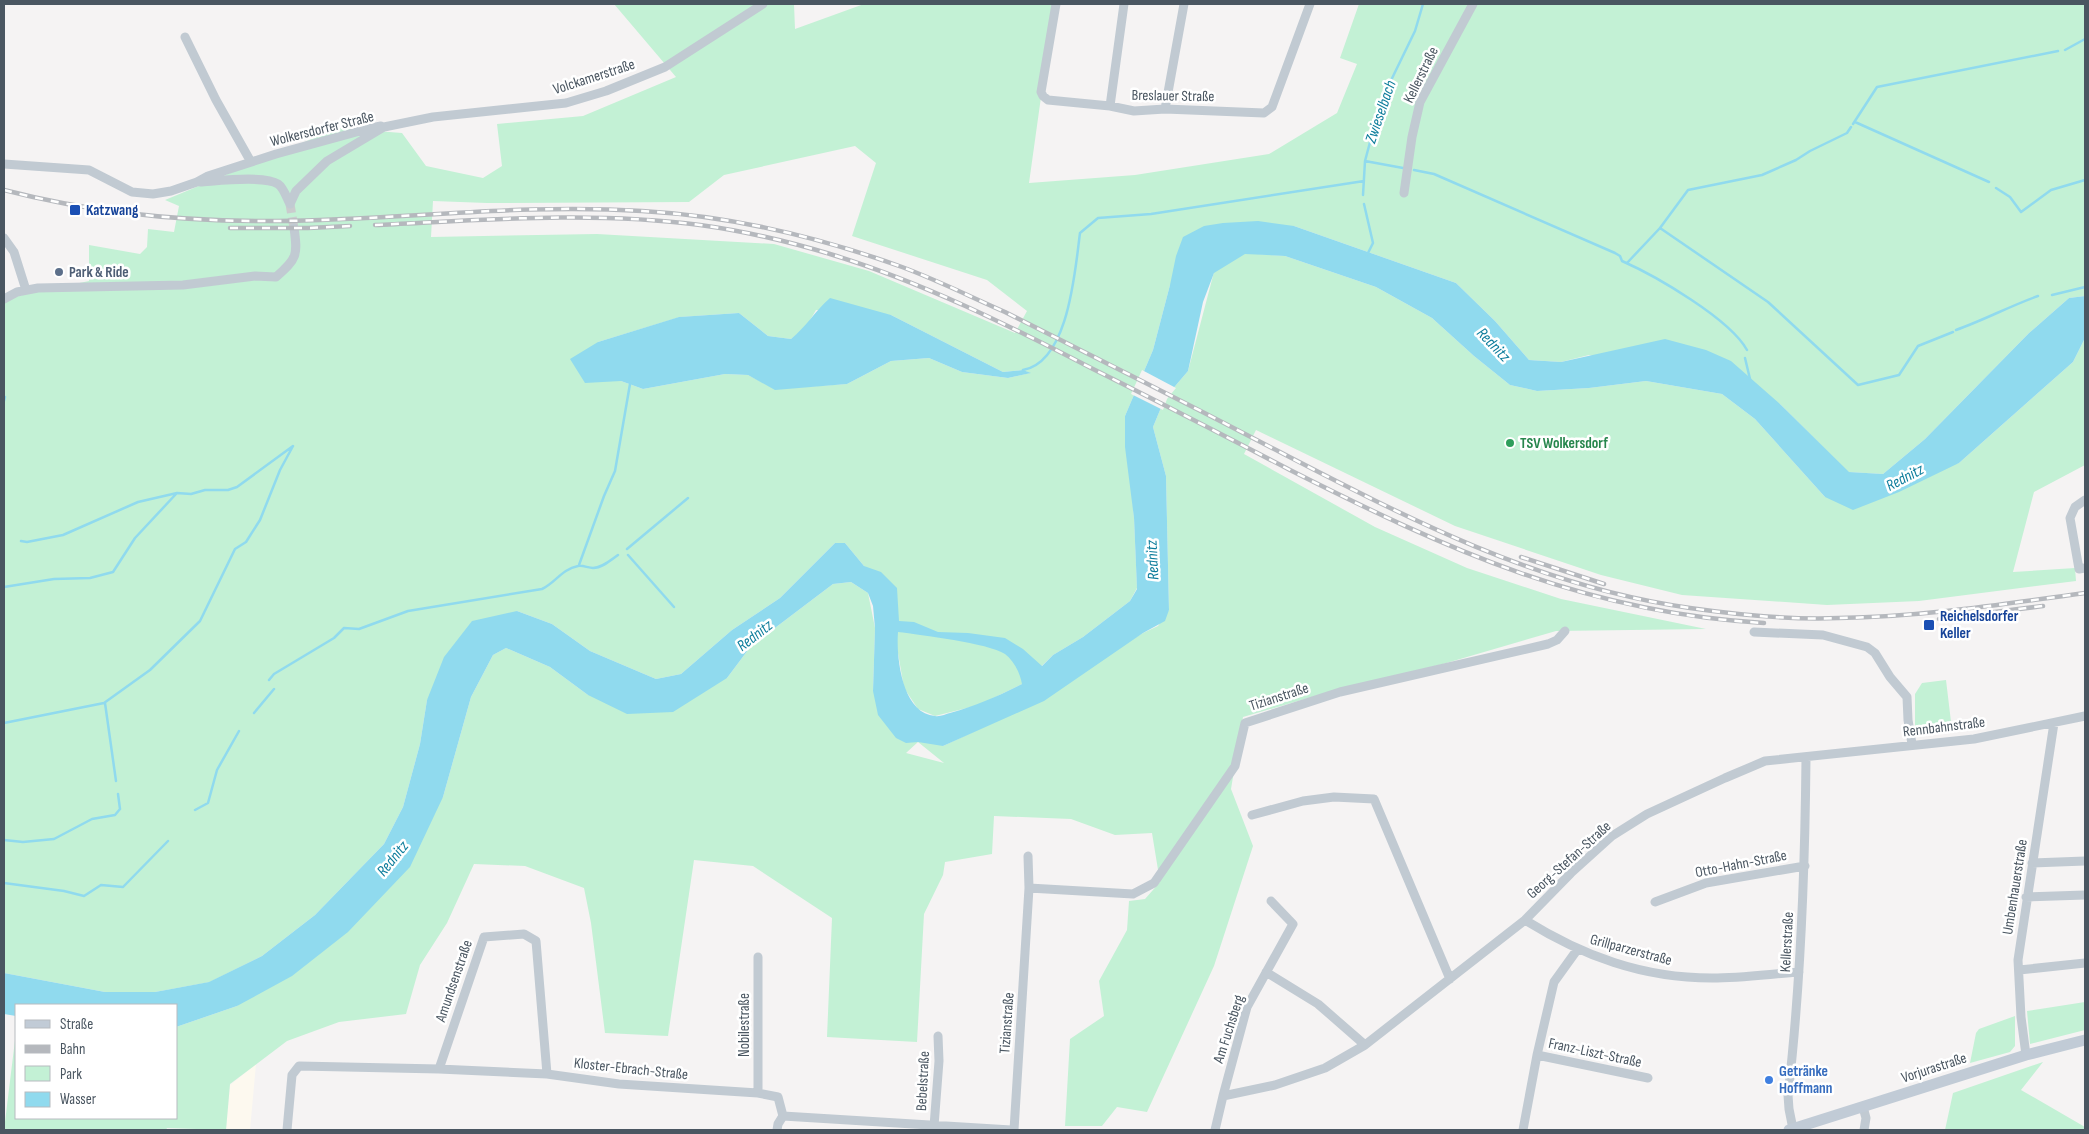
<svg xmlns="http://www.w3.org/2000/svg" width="2089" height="1134" viewBox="0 0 2089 1134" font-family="'Sofia Sans Condensed',sans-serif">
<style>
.commercial{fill:#fdf9ef}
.green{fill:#c3f1d5;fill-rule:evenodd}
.water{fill:#90daee;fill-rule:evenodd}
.pier{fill:#f5f3f3}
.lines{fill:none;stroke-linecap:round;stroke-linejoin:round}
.stream{stroke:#90daee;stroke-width:2.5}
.street-tunnel{stroke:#caccce;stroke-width:9;stroke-dasharray:9 4.5;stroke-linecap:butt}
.street{stroke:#c1cad2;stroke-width:9}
.secondary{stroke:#c1cbd6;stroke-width:11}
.rail-casing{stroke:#b5b8bd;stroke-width:4.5}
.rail{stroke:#fff;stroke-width:2.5;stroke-dasharray:8;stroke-linecap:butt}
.transit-dot{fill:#1a4fb4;stroke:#fff;stroke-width:2}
.service-dot{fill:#5c6f8a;stroke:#fff;stroke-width:2}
.leisure-dot{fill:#2e9e5b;stroke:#fff;stroke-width:2}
.shop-dot{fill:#3f7fe0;stroke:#fff;stroke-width:2}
.labels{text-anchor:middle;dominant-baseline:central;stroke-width:5;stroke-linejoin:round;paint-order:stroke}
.street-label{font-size:15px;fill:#4a5661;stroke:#fff}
.transit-label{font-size:15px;font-weight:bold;fill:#164399;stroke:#fff;text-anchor:start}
.service-label{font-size:15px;font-weight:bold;fill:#4e5e75;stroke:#fff;text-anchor:start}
.leisure-label{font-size:15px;font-weight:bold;fill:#27864d;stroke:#fff;text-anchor:start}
.shop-label{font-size:15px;font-weight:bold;fill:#366cbe;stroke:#fff;text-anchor:start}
.water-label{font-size:16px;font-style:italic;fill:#0c7c9b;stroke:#fff}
</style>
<rect width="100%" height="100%" fill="#f5f3f3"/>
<!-- commercial -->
<path class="commercial" d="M 256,1064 L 250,1130 L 226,1130 L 230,1085 Z"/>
<!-- green -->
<path class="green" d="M 614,4 L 794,4 L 795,29 L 864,4 L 1054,4 L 1029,183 L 1135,175 L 1269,154 L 1337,113 L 1357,64 L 1340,58 L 1359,4 L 2085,4 L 2085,296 L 2069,298 L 2029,333 L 1925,439 L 1883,474 L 1848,472 L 1780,404 L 1589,355 L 1561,362 L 1529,360 L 1495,321 L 1456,283 L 1294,226 L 1170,285 L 1153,350 L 1125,416 L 1134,518 L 1137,588 L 1130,601 L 1083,637 L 1053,655 L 1024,683 L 979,705 L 935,716 L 918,709 L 904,688 L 897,647 L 864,566 L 845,543 L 835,543 L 780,598 L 732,630 L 681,674 L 656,679 L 590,651 L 552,624 L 517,611 L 427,700 L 420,744 L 403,807 L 384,844 L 315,915 L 262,956 L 210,982 L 155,992 L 105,992 L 4,973 L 4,303 L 13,297 L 89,281 L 89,245 L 140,254 L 147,247 L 148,229 L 174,232 L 179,206 L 165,200 L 338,128 L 402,133 L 426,166 L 483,178 L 502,166 L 497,124 L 583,116 L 676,77 ZM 855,146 L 876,163 L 852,236 L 987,280 L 1027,311 L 1015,333 L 869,271 L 774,244 L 597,234 L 431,237 L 433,201 L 487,203 L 689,202 L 724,175 ZM 816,310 L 891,315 L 1003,372 L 1023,370 L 1030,373 L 1008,378 L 962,372 L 929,358 L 891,361 L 847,384 L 775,389 L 748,375 L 725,374 L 643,389 L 621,381 L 598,342 L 680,317 L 739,313 L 768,336 L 791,339 L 806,327 Z
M 1245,253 L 1285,256 L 1376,287 L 1432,318 L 1474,356 L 1510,385 L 1537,391 L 1589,388 L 1646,381 L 1722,394 L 1755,419 L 1825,497 L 1959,463 L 2073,362 L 2085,338 L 2085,465 L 2034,492 L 2013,572 L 2075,568 L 2076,581 L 1919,601 L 1827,605 L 1682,595 L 1601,575 L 1455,526 L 1256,430 L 1244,454 L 1375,527 L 1467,568 L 1561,599 L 1706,629 L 1556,631 L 1443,664 L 1339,689 L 1243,717 L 1231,789 L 1253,846 L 1214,966 L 1147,1112 L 1117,1107 L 1102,1126 L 1065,1126 L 1070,1039 L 1104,1016 L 1099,981 L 1127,930 L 1129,901 L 1145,899 L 1160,882 L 1152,833 L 1115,835 L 1071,819 L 994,816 L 992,854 L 945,862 L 943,875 L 924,914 L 917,1042 L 827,1037 L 832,918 L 753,866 L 694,860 L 668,1036 L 605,1033 L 591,923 L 584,888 L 525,866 L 474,864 L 447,923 L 420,965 L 406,1014 L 339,1022 L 287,1041 L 230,1084 L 226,1130 L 167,1128 L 166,1130 L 4,1130 L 16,1032 L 16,1118 L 176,1118 L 176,1027 L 237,1006 L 443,797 L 471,697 L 493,655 L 506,648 L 550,667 L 588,695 L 727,678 L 751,646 L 833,584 L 851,582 L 868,593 L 875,628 L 873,691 L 943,746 L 990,724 L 1143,633 L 1158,626 L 1169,610 L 1166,476 L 1153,427 L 1165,398 L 1188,371 L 1214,272 ZM 918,742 L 944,763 L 906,753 Z
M 1946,680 L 1952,730 L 1915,729 L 1915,694 L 1922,683 Z
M 2085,1002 L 2085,1030 L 2030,1044 L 2027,1011 Z
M 2015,1016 L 2015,1046 L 2010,1052 L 1970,1063 L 1976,1033 L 1979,1029 Z
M 2043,1062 L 2021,1090 L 2085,1127 L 2085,1130 L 1945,1130 L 1953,1093 Z"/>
<!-- water -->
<path class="water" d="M 1258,221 L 1294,226 L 1456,283 L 1495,321 L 1529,360 L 1561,362 L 1665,339 L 1706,350 L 1731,361 L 1780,404 L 1849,472 L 1883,474 L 1925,439 L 2029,333 L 2069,298 L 2085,296 L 2085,338 L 2073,362 L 1959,463 L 1899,492 L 1853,510 L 1825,497 L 1755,419 L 1722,394 L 1646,381 L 1589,388 L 1537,391 L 1510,385 L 1474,356 L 1432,318 L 1376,287 L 1285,256 L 1245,254 L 1214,273 L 1203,302 L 1188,371 L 1165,398 L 1153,427 L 1166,476 L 1169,610 L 1165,621 L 1143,633 L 1044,701 L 943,746 L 918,742 L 906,743 L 896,738 L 878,715 L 873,691 L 875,628 L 873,606 L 868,593 L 851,582 L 833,584 L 751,646 L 727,678 L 673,712 L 627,714 L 588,695 L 550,667 L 506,648 L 493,655 L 471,697 L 443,797 L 410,867 L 348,932 L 292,976 L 237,1006 L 176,1027 L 176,1005 L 16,1005 L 16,1016 L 4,1014 L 4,973 L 105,992 L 155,992 L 209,982 L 262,956 L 315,915 L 384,844 L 403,807 L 420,744 L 427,700 L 444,657 L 472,621 L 517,611 L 552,624 L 590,651 L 656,679 L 681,674 L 732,630 L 780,598 L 835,543 L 845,543 L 864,566 L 881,572 L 897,588 L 899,621 L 914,622 L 938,632 L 968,633 L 1005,638 L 1023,649 L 1042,666 L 1053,655 L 1083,637 L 1130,601 L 1137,589 L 1134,518 L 1125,447 L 1125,416 L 1153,350 L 1170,285 L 1176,256 L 1183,237 L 1204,226 L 1223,223 ZM 898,632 C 921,635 988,643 1005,654 C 1014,661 1020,673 1022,684 C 996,697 978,705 950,713 C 946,714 940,717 935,716 C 902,714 896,657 898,632 Z
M 830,298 L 891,315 L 1003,372 L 1023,370 L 1031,373 L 1008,378 L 962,372 L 929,358 L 891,361 L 847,384 L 775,390 L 748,375 L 725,374 L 643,389 L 621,381 L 585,383 L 570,359 L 598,342 L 679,317 L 739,313 L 768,336 L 791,339 C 806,327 815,311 830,298 Z"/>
<!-- pier -->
<path class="pier" d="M 1142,370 L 1176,388 L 1167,399 L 1163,410 L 1131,394 Z"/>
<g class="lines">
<!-- stream -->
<path class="stream" d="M 2065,50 L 2085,39
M 1855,122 L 1989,182
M 1853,124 L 1877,87 L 2058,51
M 1365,161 L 1403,168
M 1414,170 L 1434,174 L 1615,253 L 1620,256 L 1622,261 C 1656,276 1730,319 1747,350
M 1996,188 L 2010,197 L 2021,212 L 2051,190 L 2085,180
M 1363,195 L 1365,161 L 1381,101 L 1415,31 L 1423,4
M 1364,204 L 1373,243 L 1367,255
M 1660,228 L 1768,302 L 1858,385 L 1899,375 L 1918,346 L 1953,332
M 1627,263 L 1660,228 L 1688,190 L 1762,175 L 1796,160 L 1810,151 L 1847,133 L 1851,127
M 2052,295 L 2085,287
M 1956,330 C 1984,320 2010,306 2038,296
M 1745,358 L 1750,379
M 1023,370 C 1069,362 1075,270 1080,233 L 1098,218 L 1151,214 L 1364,181
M 4,401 L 5,397
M 627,549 L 688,498
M 628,555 L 674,607
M 579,565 L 604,496 L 615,471 L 630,384
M 4,587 L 54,579 L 90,578 L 113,572 L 135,538 L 176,494
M 269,680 L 274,674 L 334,638 L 344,628 L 359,629 L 408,611 L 542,589 C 555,583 562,569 578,566 C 583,565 588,568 593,568 C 602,568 611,560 618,555
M 105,703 L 116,781
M 254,713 L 274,689
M 4,723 L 104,703 L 150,670 L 200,621 L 235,549 L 246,542 L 260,520 L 280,470 L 293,446 L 237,487 L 228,490 L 205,490 L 191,494 L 177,493 L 138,502 L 63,535 L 27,542 L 21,541
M 195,810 L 208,803 L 217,770 L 239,731
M 4,840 L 23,842 L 54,839 L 92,819 L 115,815 L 120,809 L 118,794
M 4,883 L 64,891 L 84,896 L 101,885 L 123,887 L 168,841"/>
<!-- street-tunnel -->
<path class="street-tunnel" d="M 290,204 L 294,228"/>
<!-- street -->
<path class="street" d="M 1056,4 L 1041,92 L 1043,96 L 1048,100 L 1110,106 L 1134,111 L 1165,109 L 1264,113 L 1272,107 L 1310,4
M 185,37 L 216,100 L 251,162
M 1110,106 L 1124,4
M 1165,109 L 1184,4
M 4,164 L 89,170 L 132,192 L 153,194 L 171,191 L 197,182 L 208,176 L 276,154 L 371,128 L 381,126
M 200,182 C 217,181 265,175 278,184 C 284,188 287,199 290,204
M 1404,193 L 1412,137 L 1420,102 L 1473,4
M 290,204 L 296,191 L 327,161 L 384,127 L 433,117 L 566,103 L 606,91 L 665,67 L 763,4
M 4,238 L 14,252 L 26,290
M 4,299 L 17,292 L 38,288 L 183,285 L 255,276 L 276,277 C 297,259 298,255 294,228
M 2085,500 L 2075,507 L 2070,518 L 2079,569 L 2085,568
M 1754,632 L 1823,635 L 1867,647 L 1875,653 L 1890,677 L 1907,697 L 1908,720 L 1912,744
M 1252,815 L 1303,801 L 1334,797 L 1374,799 L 1450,979
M 2032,863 L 2085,861
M 1029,888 L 1133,894 L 1154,883 L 1235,766 L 1245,723 L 1340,692 L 1548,644 L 1557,640 L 1565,631
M 2026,897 L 2085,895
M 1655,902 L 1706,883 L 1805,866
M 1525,920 C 1583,956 1642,978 1712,978 C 1741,978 1770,974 1799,972
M 2019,970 L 2085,963
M 1266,972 L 1318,1004 L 1365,1045
M 1537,1055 L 1648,1078
M 2026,1055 L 2021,1017 L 2018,960 L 2054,723
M 439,1069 L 484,937 L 524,934 L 536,941 L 547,1074
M 758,1093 L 758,957
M 1223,1096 L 1247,1007 L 1293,924 L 1271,901
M 1863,1107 L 1866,1118 L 1864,1130
M 783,1116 L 1011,1130
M 934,1126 L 939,1061 L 938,1036
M 1793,1129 L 1789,1109 L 1788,1095 C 1801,983 1805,870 1806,757
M 287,1130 L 292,1075 L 299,1066 L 439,1069 L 547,1074 L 619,1084 L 758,1093 L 778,1097 L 783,1116
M 777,1130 L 778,1124 L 783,1116
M 1014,1130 L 1029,888 L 1028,856
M 1215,1130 L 1223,1096 L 1275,1085 L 1325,1068 L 1365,1045 L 1525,920 L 1571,873 L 1612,836 L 1647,814 L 1725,778 L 1765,761 L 1974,739 L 2085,716
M 1523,1130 L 1537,1055 L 1554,982 L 1577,950"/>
<!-- secondary -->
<path class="secondary" d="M 1789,1130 L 2026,1055 L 2085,1040"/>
<!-- rail casing -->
<g class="rail-casing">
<path id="rail" d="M 4,190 C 93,213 186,222 278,221 C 400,220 520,203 642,211 C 731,216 819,237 902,267 C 937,280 971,297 1005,312 C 1086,353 1167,393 1247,435 C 1388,508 1530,586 1690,608 C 1739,615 1789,620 1839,618 C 1921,617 2004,604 2085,593
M 375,225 C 483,220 593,211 700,225 C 744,231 787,241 830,254 C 922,282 1008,325 1093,369 C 1159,402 1225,436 1290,470 C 1446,549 1586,613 1764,623
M 230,228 L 308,228 L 350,226
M 1521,557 L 1604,584
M 1939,619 L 2043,606"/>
</g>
<!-- rail -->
<use href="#rail" class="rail"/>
</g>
<!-- markers -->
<g class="transit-dot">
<rect x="69" y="204" width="12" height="12" rx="2.5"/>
<rect x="1923" y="619" width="12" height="12" rx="2.5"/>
</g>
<circle class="service-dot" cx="59" cy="272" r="5"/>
<circle class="leisure-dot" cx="1510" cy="443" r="5"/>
<circle class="shop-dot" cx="1769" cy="1080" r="5"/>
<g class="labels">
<!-- street labels -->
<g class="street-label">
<text transform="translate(1421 75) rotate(-64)">Kellerstraße</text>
<text transform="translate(594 77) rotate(-18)">Volckamerstraße</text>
<text transform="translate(1173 96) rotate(1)">Breslauer Straße</text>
<text transform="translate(322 129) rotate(-14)">Wolkersdorfer Straße</text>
<text transform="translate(1279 697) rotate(-18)">Tizianstraße</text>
<text transform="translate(1944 727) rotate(-7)">Rennbahnstraße</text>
<text transform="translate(1569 860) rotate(-42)">Georg-Stefan-Straße</text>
<text transform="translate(1741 864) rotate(-11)">Otto-Hahn-Straße</text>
<text transform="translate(2015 887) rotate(-81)">Umbenhauerstraße</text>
<text transform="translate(1787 942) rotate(-87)">Kellerstraße</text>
<text transform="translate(1631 950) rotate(15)">Grillparzerstraße</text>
<text transform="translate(454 981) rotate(-71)">Amundsenstraße</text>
<text transform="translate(1007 1023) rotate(-86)">Tizianstraße</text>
<text transform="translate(744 1025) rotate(-90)">Nobilestraße</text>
<text transform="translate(1229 1029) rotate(-72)">Am Fuchsberg</text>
<text transform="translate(1595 1053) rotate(12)">Franz-Liszt-Straße</text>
<text transform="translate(1934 1068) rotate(-18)">Vorjurastraße</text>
<text transform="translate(631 1069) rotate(6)">Kloster-Ebrach-Straße</text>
<text transform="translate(923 1081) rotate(-87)">Bebelstraße</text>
</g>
<!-- transit labels -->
<g class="transit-label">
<text x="86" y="210">Katzwang</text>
<text x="1940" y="616">Reichelsdorfer<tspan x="1940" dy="17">Keller</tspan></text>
</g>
<!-- service labels -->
<g class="service-label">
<text x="69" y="272">Park &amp; Ride</text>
</g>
<!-- leisure labels -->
<g class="leisure-label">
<text x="1520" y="443">TSV Wolkersdorf</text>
</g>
<!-- shop labels -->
<g class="shop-label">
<text x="1779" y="1071">Getränke<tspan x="1779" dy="17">Hoffmann</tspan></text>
</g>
<!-- water labels -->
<g class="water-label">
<text transform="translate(1381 112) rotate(-71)">Zwieselbach</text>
<text transform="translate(1493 345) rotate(46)">Rednitz</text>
<text transform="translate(1905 478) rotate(-28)">Rednitz</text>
<text transform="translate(1153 560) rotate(-93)">Rednitz</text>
<text transform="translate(755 636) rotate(-38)">Rednitz</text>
<text transform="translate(393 859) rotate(-51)">Rednitz</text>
</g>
</g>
<!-- border -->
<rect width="2089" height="1134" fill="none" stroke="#4a5661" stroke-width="10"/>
<!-- legend -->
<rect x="15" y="1004" width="162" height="115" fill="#ffffff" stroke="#b7bbc0"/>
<rect x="25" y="1020" width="25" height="8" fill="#c1cbd6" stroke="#b7bbc0"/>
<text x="60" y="1029" font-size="15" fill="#4a5661">Straße</text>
<rect x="25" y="1045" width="25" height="8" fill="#b5b8bd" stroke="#b7bbc0"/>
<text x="60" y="1054" font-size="15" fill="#4a5661">Bahn</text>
<rect x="25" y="1066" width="25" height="15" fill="#c3f1d5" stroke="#b7bbc0"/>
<text x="60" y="1079" font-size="15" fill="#4a5661">Park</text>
<rect x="25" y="1092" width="25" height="15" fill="#90daee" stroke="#b7bbc0"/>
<text x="60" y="1104" font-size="15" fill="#4a5661">Wasser</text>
</svg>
